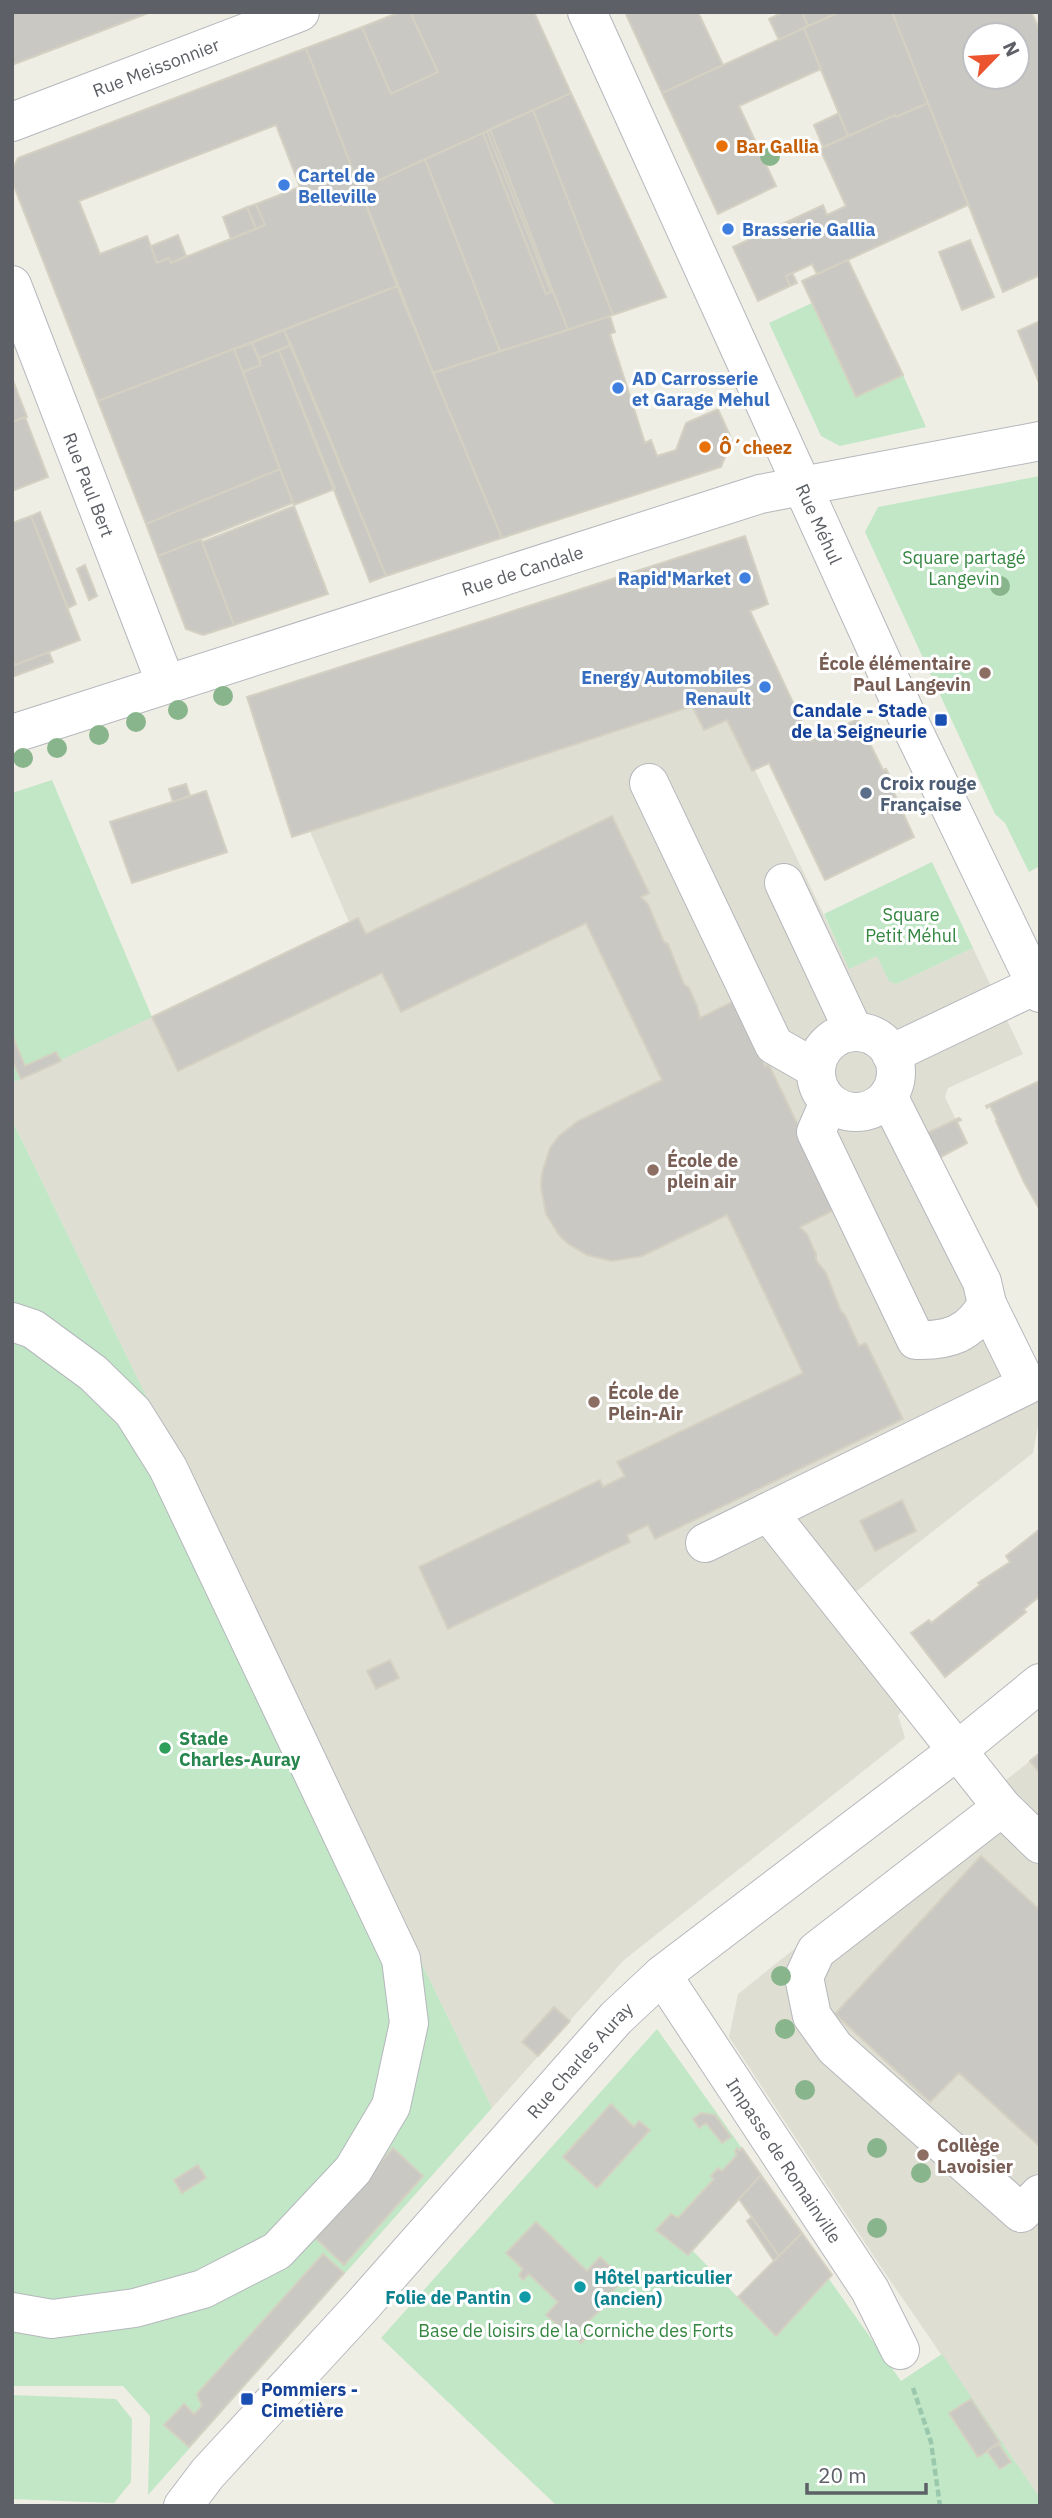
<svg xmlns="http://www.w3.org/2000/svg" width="1052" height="2518" viewBox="0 0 1052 2518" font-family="'IBM Plex Sans',sans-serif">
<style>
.education{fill:#dfded3}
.green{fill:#c1e7c6}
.building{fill:#cac8c2;stroke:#d4d1c3;stroke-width:2;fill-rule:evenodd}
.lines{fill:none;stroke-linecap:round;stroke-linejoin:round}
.minor-casing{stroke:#b5b7bc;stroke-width:40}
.path{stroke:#9ac8ad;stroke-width:4.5;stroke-dasharray:7 3.5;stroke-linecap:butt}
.minor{stroke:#fff;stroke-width:38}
.tree{fill:#88b58b}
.food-dot{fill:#e8710a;stroke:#fff;stroke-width:2.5}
.shop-dot{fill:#3f7fe0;stroke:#fff;stroke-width:2.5}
.education-dot{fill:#8d6e63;stroke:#fff;stroke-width:2.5}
.transit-dot{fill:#1a4fb4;stroke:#fff;stroke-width:2.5}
.service-dot{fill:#5c6f8a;stroke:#fff;stroke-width:2.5}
.leisure-dot{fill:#2e9e5b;stroke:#fff;stroke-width:2.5}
.culture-dot{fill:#0f9aa8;stroke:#fff;stroke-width:2.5}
.labels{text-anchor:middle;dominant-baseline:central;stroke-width:6;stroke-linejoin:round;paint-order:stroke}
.street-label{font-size:18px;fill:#5d6066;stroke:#fff}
.food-label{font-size:18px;font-weight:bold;fill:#c56008;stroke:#fff;text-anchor:start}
.shop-label{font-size:18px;font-weight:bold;fill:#366cbe;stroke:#fff;text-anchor:start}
.park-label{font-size:18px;fill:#348641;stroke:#fff}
.education-label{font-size:18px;font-weight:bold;fill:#785e54;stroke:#fff;text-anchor:start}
.transit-label{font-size:18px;font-weight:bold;fill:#164399;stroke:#fff;text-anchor:end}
.service-label{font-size:18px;font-weight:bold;fill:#4e5e75;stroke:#fff;text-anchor:start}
.leisure-label{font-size:18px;font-weight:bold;fill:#27864d;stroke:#fff;text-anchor:start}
.culture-label{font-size:18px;font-weight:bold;fill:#0d838f;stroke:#fff;text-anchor:start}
</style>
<rect width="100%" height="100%" fill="#efeee5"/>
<!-- education -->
<path class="education" d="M 692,706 L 704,730 L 727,720 L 752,770 L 755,770 L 849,968 L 877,956 L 889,980 L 896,984 L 973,948 L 1023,1054 L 948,1088 L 945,1097 L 956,1120 L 927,1133 L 1040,1373 L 1040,1415 L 1033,1453 L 849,1597 L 923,1694 L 898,1715 L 905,1738 L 624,1960 L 492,2108 L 12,1120 L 12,1083 L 349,922 L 310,831 Z
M 1040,1753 L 1040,2498 L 885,2273 L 729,2037 L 738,1994 Z"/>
<!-- green -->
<path class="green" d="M 812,303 L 856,397 L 903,375 L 926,427 L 840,446 L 821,436 L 769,323 Z
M 1040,476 L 1040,866 L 1029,872 L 1005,823 L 995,814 L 865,532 L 878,507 Z
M 52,780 L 152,1017 L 12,1083 L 12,793 Z
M 932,862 L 973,948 L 896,984 L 889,981 L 877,956 L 849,969 L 824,914 Z
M 12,1120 L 492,2108 L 148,2495 L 150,2416 L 123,2386 L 12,2386 Z
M 657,2029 L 761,2175 L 693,2251 L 775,2336 L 829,2279 L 901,2381 L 942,2354 L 1040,2498 L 1040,2506 L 557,2506 L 381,2338 Z
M 12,2395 L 116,2399 L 132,2419 L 131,2482 L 114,2503 L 12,2499 Z"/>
<!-- building -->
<path class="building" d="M 12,12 L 151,12 L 12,65 Z
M 400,12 L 410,12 L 438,72 L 391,94 L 362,27 Z
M 410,12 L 534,12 L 571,93 L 360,189 L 306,48 L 362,27 L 391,94 L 438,72 Z
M 625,12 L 698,12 L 723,65 L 662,93 Z
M 783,12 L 802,12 L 808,26 L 779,40 L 769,19 Z
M 802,12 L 840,12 L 808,26 Z
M 840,12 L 892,12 L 928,103 L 896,117 L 895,115 L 848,136 L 804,28 Z
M 892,12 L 1031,12 L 1040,30 L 1040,275 L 1003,292 ZM 975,35 L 1017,35 L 1017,77 L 975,77 Z
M 804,28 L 821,69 L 739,106 L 776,186 L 718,214 L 662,93 Z
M 306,48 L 397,286 L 98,401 L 12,181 L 12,170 L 18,158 ZM 276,125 L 300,187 L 256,204 L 265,225 L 171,263 L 169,258 L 157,263 L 147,236 L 100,254 L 79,201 Z
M 571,93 L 666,297 L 613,315 L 533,110 Z
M 928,103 L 968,205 L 817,274 L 812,264 L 786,276 L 790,286 L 758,301 L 733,247 L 823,205 L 827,215 L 846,206 L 820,149 L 895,115 L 896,117 Z
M 533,110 L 613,315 L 568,330 L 490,129 Z
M 839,113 L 848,136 L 823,147 L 814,125 Z
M 490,129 L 568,330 L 500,351 L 425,159 L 483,133 L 546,294 L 551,292 L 487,131 Z
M 487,131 L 551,292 L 546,294 L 483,133 Z
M 425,159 L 500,351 L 433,373 L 360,189 Z
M 256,204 L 265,225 L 256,229 L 247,207 Z
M 247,207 L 256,229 L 231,239 L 223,217 Z
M 178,235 L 186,256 L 171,263 L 169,258 L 157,263 L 151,246 Z
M 970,240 L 994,297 L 962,310 L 939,252 Z
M 848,260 L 903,375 L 856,397 L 802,281 Z
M 792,273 L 797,283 L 790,286 L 786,276 Z
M 397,286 L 502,538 L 386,576 L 284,330 Z
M 610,316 L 615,332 L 610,334 L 645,443 L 651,440 L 657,456 L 676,450 L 686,423 L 718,409 L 732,440 L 721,467 L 502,538 L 433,373 Z
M 1040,321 L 1040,385 L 1018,331 Z
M 284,330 L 291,345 L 259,358 L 252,343 Z
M 252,343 L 261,365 L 243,372 L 234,349 Z
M 291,345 L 322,419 L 386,576 L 370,582 L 279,350 Z
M 234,349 L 280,469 L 146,524 L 98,401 Z
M 279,350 L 335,489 L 294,505 L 243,372 L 261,365 L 259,358 Z
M 12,378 L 27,417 L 12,422 Z
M 25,417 L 48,477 L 12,491 L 12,422 Z
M 280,469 L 293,503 L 158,556 L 146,524 Z
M 294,506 L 328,594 L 234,625 L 202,542 Z
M 40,512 L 76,604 L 68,608 L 31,516 Z
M 31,516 L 80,640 L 15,665 L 12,659 L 12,523 Z
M 745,536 L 768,604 L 750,611 L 811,741 L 858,719 L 883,770 L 886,769 L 894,784 L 891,786 L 914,837 L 825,880 L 769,763 L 752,771 L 727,720 L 704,730 L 692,706 L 292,837 L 247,697 Z
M 201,539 L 234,625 L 203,635 L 186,629 L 158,556 Z
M 85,565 L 97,596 L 89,600 L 77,569 Z
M 49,652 L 53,662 L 12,677 L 12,659 L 15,665 Z
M 186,784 L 190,796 L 173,802 L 169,789 Z
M 206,791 L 227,852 L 132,883 L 110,822 Z
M 612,816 L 649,893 L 641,897 L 648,904 L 664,942 L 668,944 L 684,984 L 689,988 L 697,1006 L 700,1018 L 734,1001 L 765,1066 L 769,1065 L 806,1142 L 834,1210 L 800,1227 L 807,1234 L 816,1254 L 816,1260 L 826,1273 L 841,1311 L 845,1315 L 859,1346 L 866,1343 L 903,1419 L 655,1539 L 648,1525 L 627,1535 L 630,1542 L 448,1629 L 419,1567 L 600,1480 L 603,1487 L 625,1476 L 617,1462 L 803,1373 L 734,1229 L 727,1215 L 642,1256 L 612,1261 L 587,1255 L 567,1243 L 559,1235 L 546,1214 L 541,1187 L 542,1173 L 550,1148 L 559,1136 L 578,1121 L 662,1080 L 586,923 L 401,1012 L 382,973 L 178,1071 L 152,1017 L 358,918 L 366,934 Z
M 12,1035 L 25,1066 L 56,1052 L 61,1061 L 21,1079 L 12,1060 Z
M 1037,1082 L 1040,1088 L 1040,1210 L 1024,1182 L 996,1121 L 997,1120 L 990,1106 L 987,1108 L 986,1106 Z
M 959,1118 L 961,1120 L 957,1122 L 967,1143 L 939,1158 L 927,1133 Z
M 902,1500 L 916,1531 L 875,1551 L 860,1521 Z
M 1040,1529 L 1040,1596 L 1024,1609 L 1026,1612 L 945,1677 L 911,1633 L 929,1620 L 931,1623 L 980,1585 L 978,1583 L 1010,1562 L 1006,1556 Z
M 390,1660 L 399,1678 L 376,1689 L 367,1671 Z
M 1040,1753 L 1040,1773 L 1030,1761 Z
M 981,1856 L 1040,1910 L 1040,2147 L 959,2073 L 930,2102 L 835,2014 Z
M 554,2007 L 570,2021 L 538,2056 L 522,2042 Z
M 611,2104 L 634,2127 L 639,2121 L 650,2130 L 597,2188 L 563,2157 Z
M 701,2113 L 715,2115 L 731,2137 L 722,2143 L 706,2123 L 699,2128 L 693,2119 Z
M 393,2148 L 423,2176 L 344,2265 L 313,2236 Z
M 737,2148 L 740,2151 L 742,2148 L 761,2175 L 688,2255 L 656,2230 L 671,2214 L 678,2218 L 714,2179 L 711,2176 L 718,2168 L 722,2171 L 737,2155 L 735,2151 Z
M 198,2165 L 206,2178 L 182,2193 L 174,2180 Z
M 761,2175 L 802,2233 L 779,2256 L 739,2199 Z
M 752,2217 L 779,2256 L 774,2261 L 747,2221 Z
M 536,2222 L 587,2271 L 600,2257 L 624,2279 L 604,2301 L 607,2304 L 571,2337 L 546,2315 L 558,2302 L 529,2274 L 523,2280 L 519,2275 L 523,2269 L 506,2253 Z
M 802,2233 L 832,2275 L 776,2336 L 738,2297 Z
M 323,2254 L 344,2273 L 189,2447 L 164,2425 L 184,2404 L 194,2414 L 202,2406 L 197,2394 Z
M 585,2323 L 593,2330 L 581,2343 L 573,2335 Z
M 971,2399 L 1000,2443 L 978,2457 L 949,2413 Z
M 998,2443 L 1011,2462 L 1000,2469 L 987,2451 Z"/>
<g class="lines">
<!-- minor casing -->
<g class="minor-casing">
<g id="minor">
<path id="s1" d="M 587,12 L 913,730 L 1040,993"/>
<path id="s2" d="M 12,122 L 300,12"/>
<path id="s3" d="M 12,285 L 166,684"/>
<path id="s4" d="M 12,734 L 760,494 L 1040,441"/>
<path d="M 649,783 L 774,1045 L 816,1069"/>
<path d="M 784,883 L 854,1032"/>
<circle cx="856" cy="1072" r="40"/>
<path d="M 891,1054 L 1036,985"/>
<path d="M 829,1102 L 816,1132 L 916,1340 C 949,1341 970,1334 987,1304 L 982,1282 L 888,1096"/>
<path d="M 12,1322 L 33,1329 L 93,1373 L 133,1412 L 168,1468 L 401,1959 L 409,2023 L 391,2106 L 353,2170 L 277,2251 L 203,2289 L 135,2308 L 52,2319 L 12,2312"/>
<path d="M 768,1512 L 1002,1807"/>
<path d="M 705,1543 L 1027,1385 L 987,1304"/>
<path d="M 1040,1844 L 1002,1807 L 816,1951 L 804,1977 L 812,2016 L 835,2048 L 1021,2213 L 1040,2194"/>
<path id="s5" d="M 662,1975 L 870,2290 L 900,2350"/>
<path id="s6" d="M 183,2506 L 208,2473 L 361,2307 L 616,2018 L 662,1975 L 958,1750 L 1040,1683"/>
</g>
</g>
<!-- path -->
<path class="path" d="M 913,2388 L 931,2442 L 940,2506"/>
<!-- minor -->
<use href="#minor" class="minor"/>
</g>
<!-- trees -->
<g class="tree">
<circle cx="770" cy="156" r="10"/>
<circle cx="1000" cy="586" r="10"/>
<circle cx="223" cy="696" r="10"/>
<circle cx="178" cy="710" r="10"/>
<circle cx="136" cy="722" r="10"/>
<circle cx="99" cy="735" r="10"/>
<circle cx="57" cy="748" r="10"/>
<circle cx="23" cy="758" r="10"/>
<circle cx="781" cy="1976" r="10"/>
<circle cx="785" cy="2029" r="10"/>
<circle cx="805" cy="2090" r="10"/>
<circle cx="877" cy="2148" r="10"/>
<circle cx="921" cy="2173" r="10"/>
<circle cx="877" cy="2228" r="10"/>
</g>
<!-- markers -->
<g class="food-dot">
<circle cx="722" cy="146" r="7"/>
<circle cx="705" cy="447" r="7"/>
</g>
<g class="shop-dot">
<circle cx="284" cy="185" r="7"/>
<circle cx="728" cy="229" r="7"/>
<circle cx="618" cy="388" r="7"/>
<circle cx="745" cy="578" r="7"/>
<circle cx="765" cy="687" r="7"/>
</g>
<g class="education-dot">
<circle cx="985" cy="673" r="7"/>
<circle cx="653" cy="1170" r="7"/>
<circle cx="594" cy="1402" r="7"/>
<circle cx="923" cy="2155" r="7"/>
</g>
<g class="transit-dot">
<rect x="934" y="713" width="14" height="14" rx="3.5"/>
<rect x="240" y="2392" width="14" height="14" rx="3.5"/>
</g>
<circle class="service-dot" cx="866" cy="793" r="7"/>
<circle class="leisure-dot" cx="165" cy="1748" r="7"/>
<g class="culture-dot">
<circle cx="580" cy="2287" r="7"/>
<circle cx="525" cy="2297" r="7"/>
</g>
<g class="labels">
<!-- street labels -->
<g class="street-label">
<text stroke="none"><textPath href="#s2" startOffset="154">Rue Meissonnier</textPath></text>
<text stroke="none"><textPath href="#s3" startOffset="214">Rue Paul Bert</textPath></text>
<text stroke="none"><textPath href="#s1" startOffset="562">Rue Méhul</textPath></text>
<text stroke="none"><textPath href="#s4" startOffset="536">Rue de Candale</textPath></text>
<text stroke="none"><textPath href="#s6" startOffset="597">Rue Charles Auray</textPath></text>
<text stroke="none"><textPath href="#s5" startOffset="222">Impasse de Romainville</textPath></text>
</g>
<!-- food labels -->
<g class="food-label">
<text x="736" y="146">Bar Gallia</text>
<text x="719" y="447">Ô´cheez</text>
</g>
<!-- shop labels -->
<g class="shop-label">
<text x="298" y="175">Cartel de<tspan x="298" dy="21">Belleville</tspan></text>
<text x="742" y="229">Brasserie Gallia</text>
<text x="632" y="378">AD Carrosserie<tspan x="632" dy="21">et Garage Mehul</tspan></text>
<text x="731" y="578" text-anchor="end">Rapid'Market</text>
<text x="751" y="677" text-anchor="end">Energy Automobiles<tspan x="751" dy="21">Renault</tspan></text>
</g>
<!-- park labels -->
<g class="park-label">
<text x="964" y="557">Square partagé<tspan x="964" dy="21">Langevin</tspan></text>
<text x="911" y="914">Square<tspan x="911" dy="21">Petit Méhul</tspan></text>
<text x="576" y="2330">Base de loisirs de la Corniche des Forts</text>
</g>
<!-- education labels -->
<g class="education-label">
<text x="971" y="663" text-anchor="end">École élémentaire<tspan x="971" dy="21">Paul Langevin</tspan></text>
<text x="667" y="1160">École de<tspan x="667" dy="21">plein air</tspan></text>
<text x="608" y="1392">École de<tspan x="608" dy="21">Plein-Air</tspan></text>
<text x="937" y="2145">Collège<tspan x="937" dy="21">Lavoisier</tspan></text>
</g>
<!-- transit labels -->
<g class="transit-label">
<text x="927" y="710">Candale - Stade<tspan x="927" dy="21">de la Seigneurie</tspan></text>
<text x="261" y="2389" text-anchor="start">Pommiers -<tspan x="261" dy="21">Cimetière</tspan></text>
</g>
<!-- service labels -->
<g class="service-label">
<text x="880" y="783">Croix rouge<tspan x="880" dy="21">Française</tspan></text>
</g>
<!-- leisure labels -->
<g class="leisure-label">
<text x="179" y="1738">Stade<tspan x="179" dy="21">Charles-Auray</tspan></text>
</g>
<!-- culture labels -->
<g class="culture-label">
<text x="594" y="2277">Hôtel particulier<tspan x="594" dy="21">(ancien)</tspan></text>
<text x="511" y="2297" text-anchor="end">Folie de Pantin</text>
</g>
</g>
<!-- border -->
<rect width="1052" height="2518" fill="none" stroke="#5d6066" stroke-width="28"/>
<!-- north arrow -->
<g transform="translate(996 56) rotate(65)"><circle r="33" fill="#ffffff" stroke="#bebfc2" stroke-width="2"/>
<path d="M0-5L12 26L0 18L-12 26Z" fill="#ec532f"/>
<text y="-10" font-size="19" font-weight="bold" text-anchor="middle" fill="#5d6066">N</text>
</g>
<!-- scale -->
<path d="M807 2483v10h119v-10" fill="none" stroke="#5d6066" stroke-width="3.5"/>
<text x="818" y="2483" font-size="21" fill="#5d6066" stroke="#ffffff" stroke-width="5" paint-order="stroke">20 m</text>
</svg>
